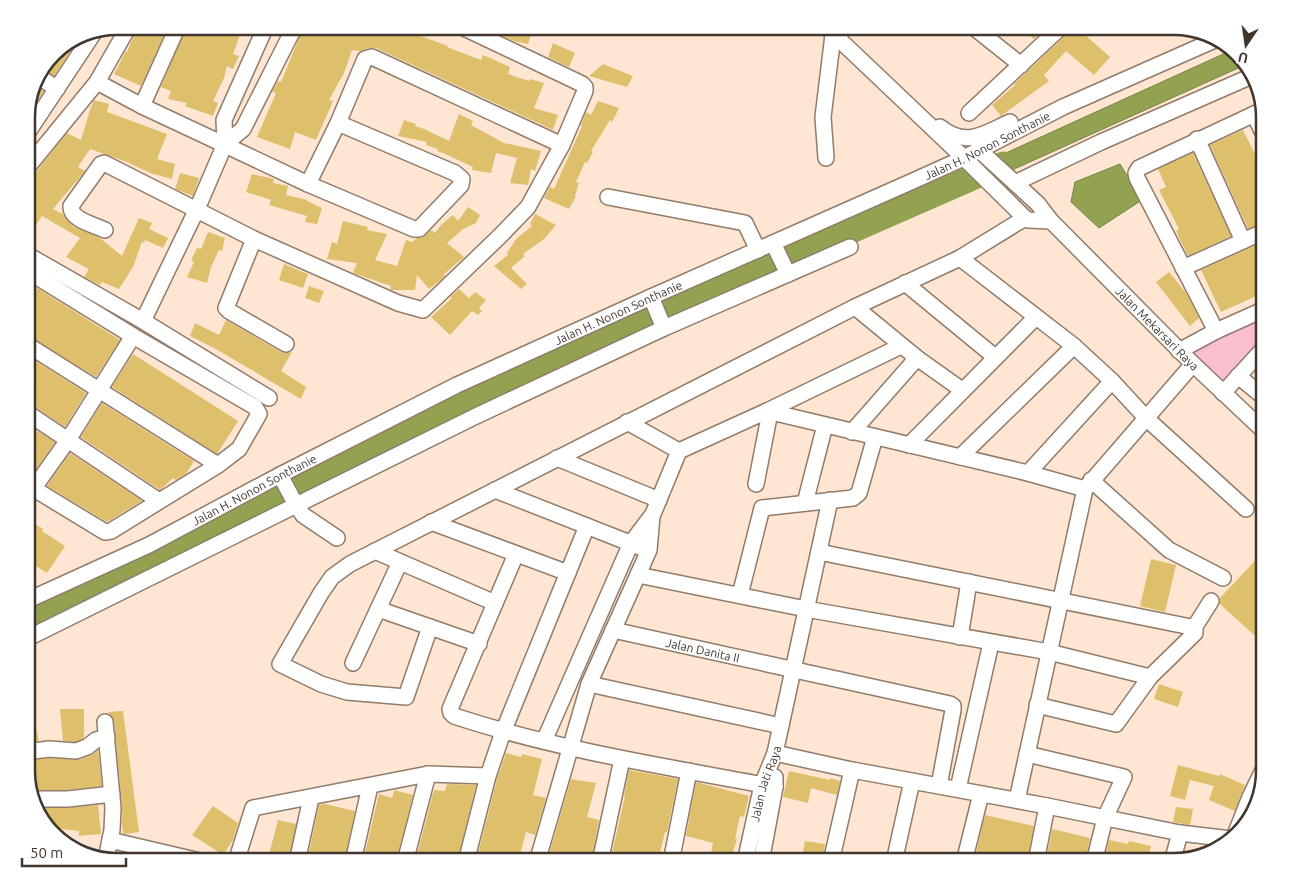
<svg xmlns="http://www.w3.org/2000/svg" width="1291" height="888" viewBox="0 0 1291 888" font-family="Ubuntu,sans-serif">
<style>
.green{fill:#fabfce}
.water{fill:#92a250;stroke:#798246}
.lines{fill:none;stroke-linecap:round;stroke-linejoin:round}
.river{stroke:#92a250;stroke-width:25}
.building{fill:#debf6b}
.minor-casing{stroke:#917b69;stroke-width:18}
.minor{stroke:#fff;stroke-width:15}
.labels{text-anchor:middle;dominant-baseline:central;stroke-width:4.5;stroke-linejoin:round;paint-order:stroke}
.street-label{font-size:12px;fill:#40362e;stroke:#fff}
.rim{fill:none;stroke:#40362e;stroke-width:2.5}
</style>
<rect width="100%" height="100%" fill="#ffe6d2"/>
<!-- green -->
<path class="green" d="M 1265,309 L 1265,347 L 1223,393 L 1179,351 Z"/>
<!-- water -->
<path class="water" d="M 1232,50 L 1245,65 L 1012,170 L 997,157 Z
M 1120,164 L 1142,200 L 1099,228 L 1071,202 L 1075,182 Z
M 110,562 L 124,591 L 26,639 L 26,601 Z"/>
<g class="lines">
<!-- river -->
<path class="river" d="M 26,616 L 377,445 L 459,403 L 1004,164"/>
</g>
<!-- building -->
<path class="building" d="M 138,26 L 168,26 L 141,86 L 114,74 L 126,51 L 127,52 Z
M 187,26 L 206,26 L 218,31 L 221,26 L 243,26 L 233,54 L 239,56 L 233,69 L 227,66 L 224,78 L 213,101 L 218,103 L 213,116 L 185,106 L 187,103 L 168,99 L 171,91 L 161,87 Z
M 304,26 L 404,26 L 404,30 L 448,46 L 447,47 L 481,60 L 483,55 L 510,67 L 508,74 L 529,81 L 530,79 L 544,83 L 534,108 L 558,115 L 553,130 L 549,128 L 376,48 L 369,48 L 360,51 L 352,50 L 344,73 L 329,100 L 333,101 L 316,140 L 295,132 L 290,149 L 257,137 L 276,93 L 272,92 L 278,81 L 281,82 Z
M 482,26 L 534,26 L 528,44 L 514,41 Z
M 1017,26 L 1048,26 L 1034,39 Z
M 1071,26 L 1075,26 L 1110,57 L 1094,75 L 1066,51 L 1044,75 L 1049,81 L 1001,116 L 992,105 L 1015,85 L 1014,84 L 1068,33 Z
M 82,33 L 54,76 L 45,70 L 53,53 Z
M 553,43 L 575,53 L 569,67 L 548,57 Z
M 603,64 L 633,76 L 627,87 L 589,76 Z
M 37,87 L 44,91 L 26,117 L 26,111 Z
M 94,100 L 109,104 L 107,112 L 167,134 L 157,159 L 175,164 L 172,179 L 150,173 L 127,162 L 90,149 L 78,167 L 85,171 L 53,209 L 63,214 L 67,220 L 74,227 L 100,238 L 122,256 L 139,218 L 152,223 L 149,229 L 168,238 L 163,248 L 145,240 L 144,243 L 142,242 L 133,267 L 119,289 L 102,282 L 100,285 L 84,277 L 89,269 L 66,257 L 80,238 L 42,216 L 26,239 L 26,178 L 32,180 L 39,168 L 67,133 L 81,140 L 90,110 Z
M 598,101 L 619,108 L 612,122 L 610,120 L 591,151 L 593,152 L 587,163 L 585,162 L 576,182 L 579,183 L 575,196 L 576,196 L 569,209 L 544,198 L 550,187 L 554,189 L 582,126 L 581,125 L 586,112 L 591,115 Z
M 459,114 L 473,121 L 471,125 L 504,143 L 541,151 L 535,171 L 531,169 L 528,185 L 510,183 L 517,158 L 496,153 L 491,173 L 472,170 L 473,167 L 443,153 L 437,151 L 438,149 L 426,145 L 427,142 L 398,136 L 404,120 L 416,124 L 415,126 L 424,129 L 449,141 Z
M 1243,130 L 1265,174 L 1265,222 L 1248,229 L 1210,145 Z
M 1193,153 L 1231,236 L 1188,256 L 1176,231 L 1179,229 L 1159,190 L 1166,187 L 1158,169 Z
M 180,173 L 199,178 L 193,196 L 175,189 Z
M 252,174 L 274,179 L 273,183 L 288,186 L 286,195 L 307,200 L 307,201 L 322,208 L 317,224 L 305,222 L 307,216 L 269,205 L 271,200 L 246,192 Z
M 468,207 L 480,215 L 476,223 L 463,229 L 447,243 L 464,257 L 444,274 L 445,276 L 441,280 L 429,289 L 417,275 L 415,290 L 392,290 L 390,289 L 391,286 L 353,273 L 357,263 L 327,259 L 332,242 L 337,244 L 343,221 L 368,227 L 367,230 L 387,234 L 375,260 L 397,266 L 406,240 L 412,242 L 417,238 L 423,237 L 431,230 L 435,233 L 442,224 L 453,215 L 458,221 Z
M 535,214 L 556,225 L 544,239 L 523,254 L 525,256 L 511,268 L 527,284 L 521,289 L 494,266 L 508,255 L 507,253 L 516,239 L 532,226 L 530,224 Z
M 208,232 L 225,238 L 222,251 L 219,250 L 211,267 L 207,283 L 187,277 L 194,262 L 191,260 L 197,248 L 201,249 Z
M 1265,241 L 1265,292 L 1221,312 L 1201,270 Z
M 284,264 L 308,274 L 303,288 L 279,280 Z
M 1169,272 L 1186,293 L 1199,318 L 1190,326 L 1156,282 Z
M 26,281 L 120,340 L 96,377 L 26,335 Z
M 309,286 L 324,291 L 319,303 L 305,298 Z
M 459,289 L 469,298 L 475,292 L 486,300 L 479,308 L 482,311 L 478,315 L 472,311 L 450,335 L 431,317 L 452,298 L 450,297 Z
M 226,320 L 281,352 L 286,353 L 292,352 L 281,371 L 306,387 L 301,399 L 214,348 L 190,336 L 195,323 L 219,335 Z
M 133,354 L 238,421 L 217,454 L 112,387 Z
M 26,355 L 86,393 L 65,427 L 31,404 L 26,403 Z
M 102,403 L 194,461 L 186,474 L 176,480 L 173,478 L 160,490 L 81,437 Z
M 26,424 L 55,442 L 31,476 L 26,474 Z
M 70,453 L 141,500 L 140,502 L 107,522 L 47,486 Z
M 26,518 L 43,529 L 42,531 L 65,546 L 47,573 L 26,560 Z
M 1265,550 L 1265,645 L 1220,604 L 1220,598 Z
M 1151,559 L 1176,565 L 1165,612 L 1140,606 Z
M 1159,684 L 1183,692 L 1178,707 L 1154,699 Z
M 26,707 L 31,707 L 39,741 L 26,742 Z
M 60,709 L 84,709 L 84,738 L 75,742 L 63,741 Z
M 123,711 L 139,832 L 125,834 L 123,833 L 122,822 L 122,807 L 114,721 L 108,712 Z
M 98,750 L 102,786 L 67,790 L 33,790 L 31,774 L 29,775 L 26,761 L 49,758 L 79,760 L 90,756 Z
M 506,753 L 521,757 L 522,754 L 542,759 L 533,795 L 546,798 L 535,835 L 526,832 L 518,862 L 476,862 L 497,779 Z
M 1178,765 L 1219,776 L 1220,774 L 1245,785 L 1235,811 L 1209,800 L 1214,786 L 1190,780 L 1185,800 L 1170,796 Z
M 629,770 L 678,779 L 667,832 L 665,832 L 658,862 L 610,862 L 625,796 L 624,796 Z
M 789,771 L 830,780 L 830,778 L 840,781 L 837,795 L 811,788 L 808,803 L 783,797 Z
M 571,779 L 596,783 L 587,817 L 599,820 L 591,862 L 578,862 L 567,859 L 566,862 L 547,862 Z
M 696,782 L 749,796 L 744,817 L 740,816 L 735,839 L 737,839 L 733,852 L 737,853 L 736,862 L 709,862 L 713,843 L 686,836 Z
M 447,784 L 476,785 L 457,862 L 415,862 L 434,790 L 445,791 Z
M 394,790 L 413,795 L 396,862 L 363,862 L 379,794 L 392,798 Z
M 325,804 L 355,811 L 344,862 L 307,862 L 319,805 Z
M 98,805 L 101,834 L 79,836 L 79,831 L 61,829 L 59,838 L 38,816 L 36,808 L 68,808 Z
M 213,806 L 238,823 L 233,840 L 223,855 L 192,835 Z
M 1176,807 L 1193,809 L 1190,825 L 1173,822 Z
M 985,815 L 1034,826 L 1027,862 L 974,862 Z
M 278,820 L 296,824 L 288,862 L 267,862 Z
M 1052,829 L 1090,838 L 1085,862 L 1046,862 Z
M 1109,840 L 1128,844 L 1129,841 L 1151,846 L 1147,862 L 1104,862 Z
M 805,841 L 825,844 L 822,862 L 801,862 Z"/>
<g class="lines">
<!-- minor casing -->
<g class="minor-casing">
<g id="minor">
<path d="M 825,26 L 964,158 L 1025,218 L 1028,220 L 1051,221"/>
<path d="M 972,26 L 1021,65"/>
<path d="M 41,78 L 57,89"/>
<path d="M 97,82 L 142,106 L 308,184 L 414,229 L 419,229 L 461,185 L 462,179 L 455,173 L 338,123"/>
<path d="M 142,106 L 178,26"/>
<path d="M 969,113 L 1062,26"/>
<path d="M 1254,114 L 1265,137"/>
<path d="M 940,127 C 966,148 984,134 1010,122"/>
<path d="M 26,135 L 95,31"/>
<path d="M 1197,139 L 1243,241"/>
<path d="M 225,144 L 224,120 L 266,26"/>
<path id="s1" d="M 978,149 L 1038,204 L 1051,221 L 1193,364 L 1265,432"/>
<path d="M 826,158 L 823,117 L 833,35"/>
<path d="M 26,169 L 97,82 L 129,26"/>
<path d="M 1015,183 L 1101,142 L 1254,75"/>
<path d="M 308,184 L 338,123 L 365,59 L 372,57 L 562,145"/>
<path d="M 608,197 L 745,223 L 758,250"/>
<path d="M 105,230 C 95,225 70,220 71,206 L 101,164 L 104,163 L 254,239 L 398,303 L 423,310 L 500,236 L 528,207 L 562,145 L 585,91 L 585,87 L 582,84 L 460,26"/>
<path d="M 254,239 L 226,308 L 229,311 L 286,344"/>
<path d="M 773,243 L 788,274"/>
<path d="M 26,254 L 143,321 L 269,398"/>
<path d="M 960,258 L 1074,346 L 1112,381 L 1147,419 L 1246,509"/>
<path d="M 1183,268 L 1265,231"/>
<path d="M 26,270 L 133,336 L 255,407 L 259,414 L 239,449 L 218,465 L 111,531 L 105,532 L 26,484"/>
<path d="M 905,283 L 995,357"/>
<path d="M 651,297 L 664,328"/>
<path d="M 855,307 L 917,358 L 962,390"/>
<path d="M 143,321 L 197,209 L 225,144 L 243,129 L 295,26"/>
<path d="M 1216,331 L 1137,178 L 1136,173 L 1139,168 L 1263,110"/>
<path d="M 26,344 L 218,465"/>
<path d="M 1179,351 L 1216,331 L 1265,309"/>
<path d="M 1238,376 L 1265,398"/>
<path d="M 1223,393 L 1265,347"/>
<path d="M 767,411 L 1028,473 L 1085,489"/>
<path d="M 26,412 L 159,501"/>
<path d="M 627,422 L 679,451"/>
<path d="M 852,432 L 917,358"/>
<path d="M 909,445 L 1036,317"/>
<path d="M 960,457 L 1074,346"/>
<path d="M 557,458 L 659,500"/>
<path d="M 1028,473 L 1112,381"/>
<path d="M 280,475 L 296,505 L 303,515 L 337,538"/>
<path d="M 1091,480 L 1169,550 L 1223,578"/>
<path d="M 756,484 L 770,412"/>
<path d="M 495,490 L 640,547"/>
<path d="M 26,499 L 68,440 L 133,336"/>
<path d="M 805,503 L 825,425"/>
<path d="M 431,522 L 568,573"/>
<path d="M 375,551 L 495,603"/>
<path d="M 819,552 L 1191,627 L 1195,630 L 1195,633 L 1150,677 L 1116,724 L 1037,705"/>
<path d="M 516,554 L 450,709 L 451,713 L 454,716 C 558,750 667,767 775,787"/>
<path d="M 638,575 L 806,609 L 1049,652 L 1150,677"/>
<path d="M 740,595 L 762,508 L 853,498 L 859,493 L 875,437"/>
<path id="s2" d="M 26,601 L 149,545 L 280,475 L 457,385 L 651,297 L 913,181 L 964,158 L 1063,107 L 1217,39"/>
<path d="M 378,609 L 479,644"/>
<path d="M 430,627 L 406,697 L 347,692 L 321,684 L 280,664 L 321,593 L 332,577 L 350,564 L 855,307 L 960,258 L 1025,218"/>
<path d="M 1194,628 L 1211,601"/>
<path id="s3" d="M 613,630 L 950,704 L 953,706 L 953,710 L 939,786"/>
<path d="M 960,637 L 969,582"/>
<path d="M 26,639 L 474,417 L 664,328 L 850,247"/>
<path d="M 353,663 L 400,562"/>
<path d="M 589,684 L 781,726"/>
<path d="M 105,722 L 113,808 L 112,830 L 106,859"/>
<path d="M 544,741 L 631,543 L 653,514 L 679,451 L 767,411 L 901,346"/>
<path d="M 26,752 L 49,749 L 76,751 L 87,747 L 96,740 L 107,737"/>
<path d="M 775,753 L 852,770 L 1047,806 L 1180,833 L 1231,839"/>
<path d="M 1027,754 L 1124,777 L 1105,818 L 1094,862"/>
<path d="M 958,789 L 991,643"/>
<path d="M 33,799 L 68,799 L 112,794"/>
<path d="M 1017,800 L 1085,489 L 1193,364"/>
<path d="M 1235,835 L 1250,797 L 1265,766"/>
<path d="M 110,840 L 204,862"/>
<path d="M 236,862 L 253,808 L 428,774 L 488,776"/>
<path d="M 297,862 L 311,798"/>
<path d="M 353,862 L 370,786"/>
<path d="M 405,862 L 428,774"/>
<path d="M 466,862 L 488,776 L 503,732 L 587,526"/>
<path d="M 537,862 L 589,684 L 649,550 L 652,516"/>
<path d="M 600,862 L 622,759"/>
<path d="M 671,862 L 689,771"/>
<path id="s4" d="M 745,862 L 762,785 L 775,753 L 830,500"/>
<path d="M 761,862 L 775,787 L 775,777"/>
<path d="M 831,862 L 852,770"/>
<path d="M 894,862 L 912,781"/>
<path d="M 964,862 L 981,794"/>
<path d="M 1036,862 L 1047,806"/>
<path d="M 1172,862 L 1180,833"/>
</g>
</g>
<!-- minor -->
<use href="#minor" class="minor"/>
</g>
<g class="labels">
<!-- street labels -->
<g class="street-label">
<text stroke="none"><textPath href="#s2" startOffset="1064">Jalan H. Nonon Sonthanie</textPath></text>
<text stroke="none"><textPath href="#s2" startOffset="659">Jalan H. Nonon Sonthanie</textPath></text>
<text stroke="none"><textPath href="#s1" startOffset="254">Jalan Mekarsari Raya</textPath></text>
<text stroke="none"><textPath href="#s2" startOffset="254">Jalan H. Nonon Sonthanie</textPath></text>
<text stroke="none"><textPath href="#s3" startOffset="92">Jalan Danita II</textPath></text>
<text stroke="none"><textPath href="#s4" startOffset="81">Jalan Jati Raya</textPath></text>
</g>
</g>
<!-- crop -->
<path d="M0 0H1291V888H0ZM117 35H1174A82 82 0 0 1 1256 117V771A82 82 0 0 1 1174 853H117A82 82 0 0 1 35 771V117A82 82 0 0 1 117 35Z" fill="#fff" fill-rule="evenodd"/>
<path class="rim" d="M117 35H1174A82 82 0 0 1 1256 117V771A82 82 0 0 1 1174 853H117A82 82 0 0 1 35 771V117A82 82 0 0 1 117 35Z"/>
<!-- north arrow -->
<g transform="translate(1246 45) rotate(193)" stroke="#ffffff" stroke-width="4" paint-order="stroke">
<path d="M0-4L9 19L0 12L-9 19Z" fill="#40362e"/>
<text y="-8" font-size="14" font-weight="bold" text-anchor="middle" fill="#40362e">U</text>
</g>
<!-- scale -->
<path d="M22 858v8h104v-8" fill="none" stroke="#40362e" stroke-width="2.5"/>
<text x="30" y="858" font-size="15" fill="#40362e" stroke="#ffffff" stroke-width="4" paint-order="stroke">50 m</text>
</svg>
